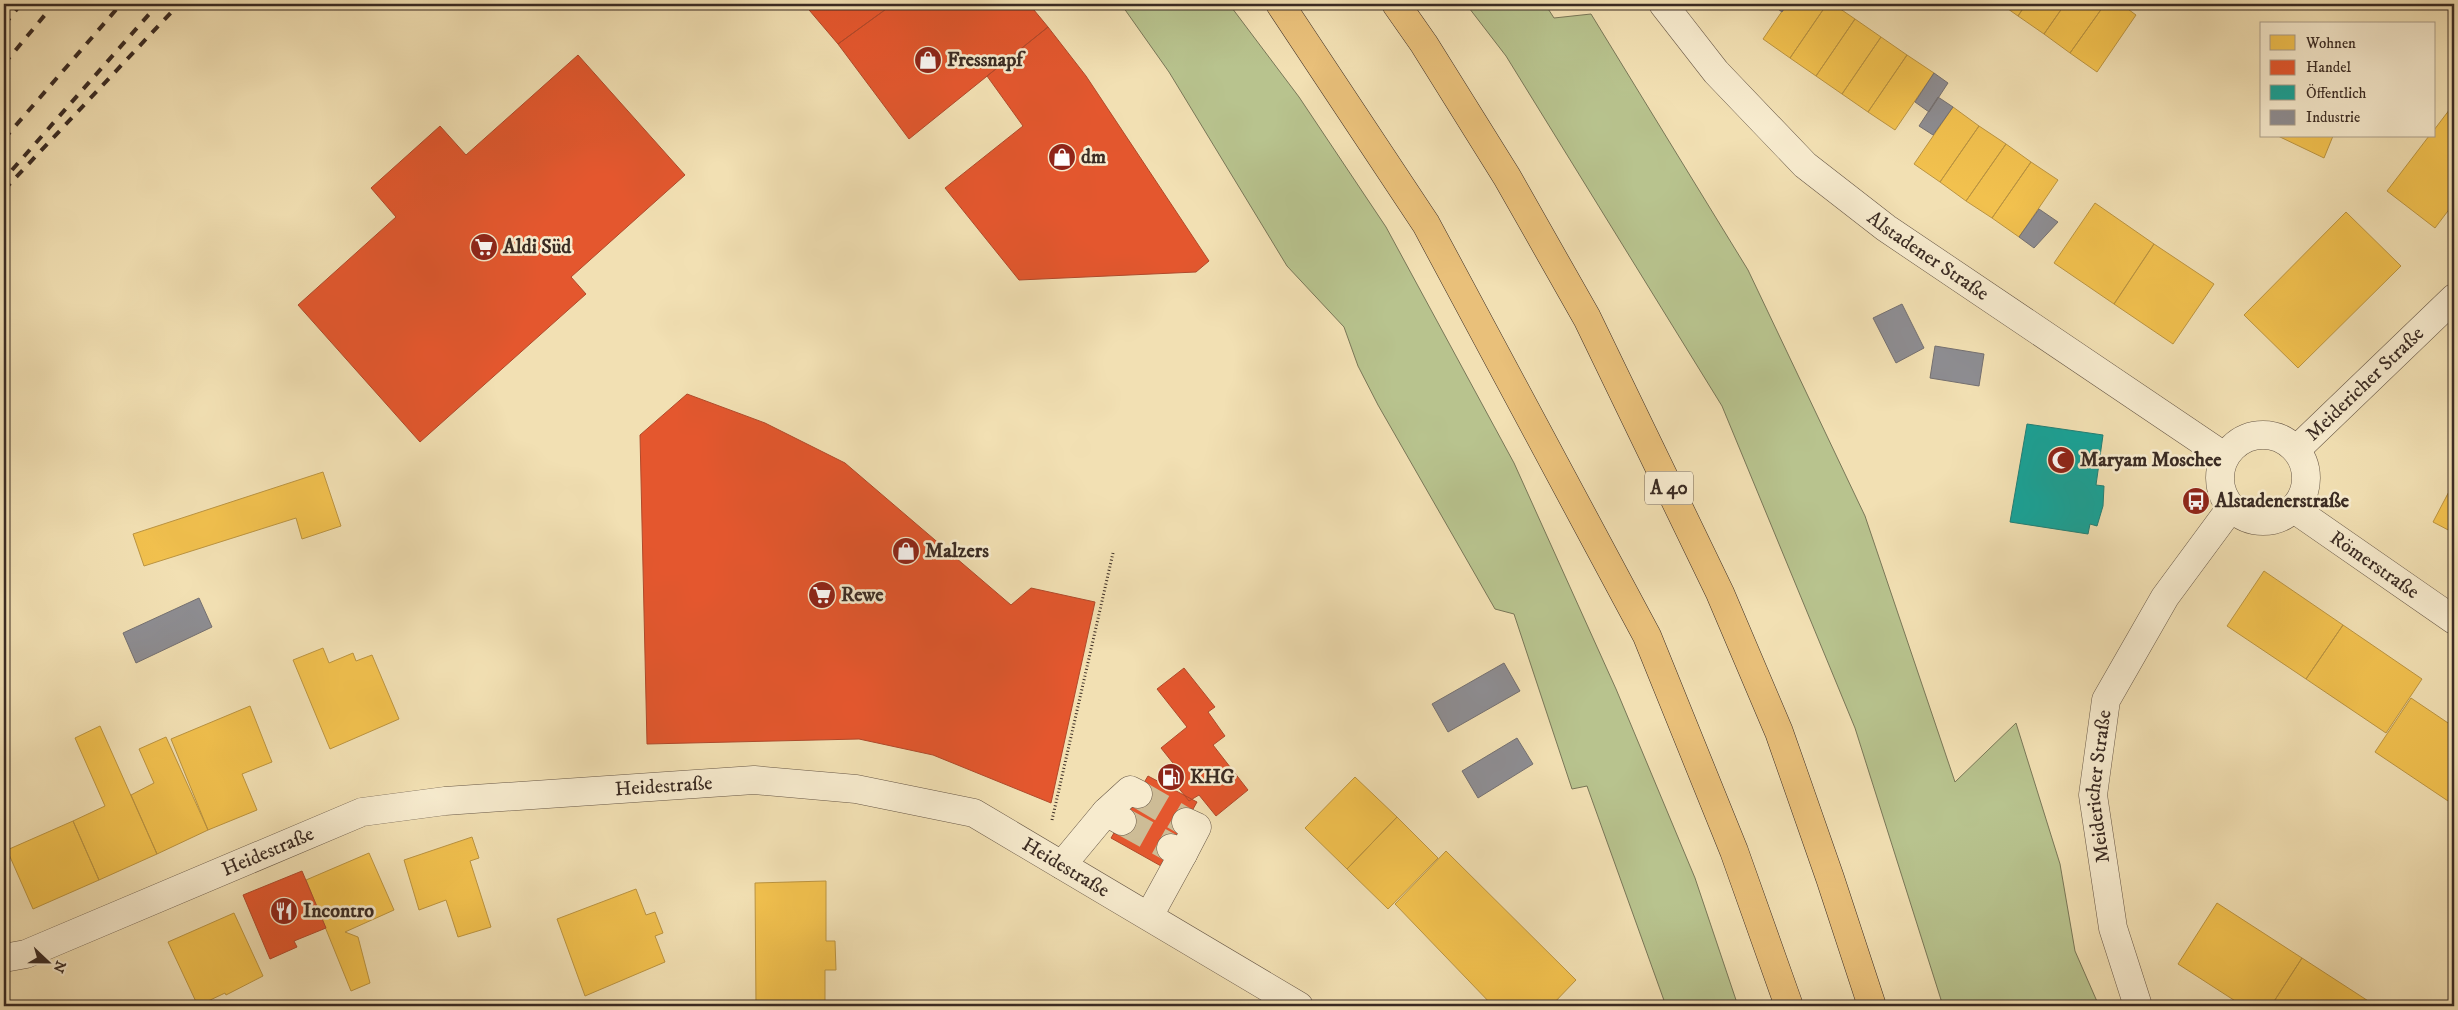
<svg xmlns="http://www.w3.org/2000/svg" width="2458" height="1010" viewBox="0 0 2458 1010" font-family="'IM FELL DW Pica',serif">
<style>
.green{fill:#b8c38e;stroke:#797758}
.homes{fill:#f2c14e;stroke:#bb9441}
.shops{fill:#e4572e;stroke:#b14a2b}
.public{fill:#17a398;stroke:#227f75}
.industry{fill:#8d8d92;stroke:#747071}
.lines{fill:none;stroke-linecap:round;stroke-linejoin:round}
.minor-tunnel{stroke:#cdbc96;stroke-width:28;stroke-dasharray:28 14;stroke-linecap:butt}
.minor-casing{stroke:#685847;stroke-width:29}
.highway-casing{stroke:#3a2b23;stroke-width:29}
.path{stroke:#3a2b23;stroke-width:3;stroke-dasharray:1 2.5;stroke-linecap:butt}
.minor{stroke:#f7ebce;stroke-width:28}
.highway{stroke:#e9c07a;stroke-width:28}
.rail{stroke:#3a2b23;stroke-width:4;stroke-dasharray:9 9;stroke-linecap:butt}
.labels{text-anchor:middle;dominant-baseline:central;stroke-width:5;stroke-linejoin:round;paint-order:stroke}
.shield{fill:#f7ebce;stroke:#736556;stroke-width:1}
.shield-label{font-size:19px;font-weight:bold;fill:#3a2b23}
.poi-label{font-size:20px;font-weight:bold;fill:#3a2b23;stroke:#f7ebce;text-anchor:start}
.street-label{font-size:20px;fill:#3a2b23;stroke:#f7ebce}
</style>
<rect width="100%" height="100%" fill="#f2e0b3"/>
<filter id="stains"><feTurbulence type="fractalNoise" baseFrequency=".004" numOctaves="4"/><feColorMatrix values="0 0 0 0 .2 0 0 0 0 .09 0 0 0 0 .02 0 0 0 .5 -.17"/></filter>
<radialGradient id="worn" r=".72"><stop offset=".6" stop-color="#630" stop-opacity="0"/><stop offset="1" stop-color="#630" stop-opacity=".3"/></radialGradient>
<!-- green -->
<path class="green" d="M 1121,4 L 1229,4 L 1299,97 L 1386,227 L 1514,463 L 1616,689 L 1695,878 L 1738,1006 L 1666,1006 L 1587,786 L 1572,789 L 1514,614 L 1495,609 L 1378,405 L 1358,366 L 1344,327 L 1287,266 L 1169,72 Z
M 1466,4 L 1545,4 L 1554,18 L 1591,14 L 1748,270 L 1865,516 L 1955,782 L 2016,723 L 2060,864 L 2075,951 L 2099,1006 L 1943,1006 L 1855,728 L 1722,406 L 1506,56 Z"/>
<!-- homes -->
<path class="homes" d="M 1787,4 L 1827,4 L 1790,58 L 1763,39 Z
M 1827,4 L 1833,4 L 1855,19 L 1816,76 L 1790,58 Z
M 2001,4 L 2026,4 L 2018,16 Z
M 2026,4 L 2065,4 L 2044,34 L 2018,16 Z
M 2065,4 L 2105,4 L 2070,53 L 2044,34 Z
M 2105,4 L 2121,4 L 2136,15 L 2097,72 L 2070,53 Z
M 1855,19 L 1881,37 L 1842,94 L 1816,76 Z
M 1881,37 L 1907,55 L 1868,112 L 1842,94 Z
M 1907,55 L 1934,73 L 1895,130 L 1868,112 Z
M 2453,105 L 2454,203 L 2435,228 L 2387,191 L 2429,136 L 2434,136 L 2434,130 Z
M 1953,107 L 1979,126 L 1940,182 L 1914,164 Z
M 1979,126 L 2006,144 L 1966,201 L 1940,182 Z
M 2278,136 L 2333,136 L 2324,158 Z
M 2006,144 L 2031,162 L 1992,218 L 1966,201 Z
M 2031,162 L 2058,180 L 2019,237 L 1992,218 Z
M 2095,203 L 2154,244 L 2114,304 L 2054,263 Z
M 2346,212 L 2401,266 L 2298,368 L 2244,315 Z
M 2154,244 L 2214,284 L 2173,344 L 2114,304 Z
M 323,472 L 341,526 L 302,539 L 296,518 L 144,566 L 133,534 Z
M 2454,482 L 2454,533 L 2433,522 Z
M 2264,571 L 2343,625 L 2306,679 L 2227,626 Z
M 2343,625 L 2422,679 L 2386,733 L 2306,679 Z
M 323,648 L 329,663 L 353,653 L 356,661 L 372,655 L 399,719 L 330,749 L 293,660 Z
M 2411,698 L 2454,727 L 2454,805 L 2375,752 Z
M 250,706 L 272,762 L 242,774 L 257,810 L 208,830 L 171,739 Z
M 100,726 L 157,854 L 99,880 L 73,821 L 105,806 L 75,738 Z
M 166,737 L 208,830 L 157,854 L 131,795 L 154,783 L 139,749 Z
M 1355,777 L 1397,817 L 1347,869 L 1305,828 Z
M 1397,817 L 1438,858 L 1388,909 L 1347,869 Z
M 73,821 L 99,880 L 33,909 L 7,850 Z
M 472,837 L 479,858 L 470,861 L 491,927 L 458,937 L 446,900 L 419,910 L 404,860 Z
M 1446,851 L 1576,980 L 1551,1006 L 1493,1006 L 1395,904 Z
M 369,853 L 394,910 L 345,932 L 358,937 L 370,983 L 351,991 L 306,880 Z
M 826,881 L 826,941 L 835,941 L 836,970 L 825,970 L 825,1001 L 822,1006 L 756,1006 L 755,883 Z
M 636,889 L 646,915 L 655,912 L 663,933 L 655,936 L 665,962 L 585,996 L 557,919 Z
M 2217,903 L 2302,958 L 2271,1006 L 2243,1006 L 2178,964 Z
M 234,913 L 263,976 L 226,995 L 225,993 L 206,1002 L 213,1006 L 198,1006 L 168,942 Z
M 2302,958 L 2376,1006 L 2271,1006 Z"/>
<!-- shops -->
<path class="shops" d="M 804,4 L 893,4 L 838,44 Z
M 893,4 L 1029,4 L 1048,27 L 909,139 L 838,44 Z
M 1048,27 L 1086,76 L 1209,261 L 1196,272 L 1019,280 L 945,188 L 1023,126 L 987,76 Z
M 578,55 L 685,175 L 571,277 L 586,294 L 420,442 L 298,305 L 396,217 L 371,188 L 440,126 L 466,155 Z
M 687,394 L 765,423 L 845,463 L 1011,605 L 1031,588 L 1095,602 L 1051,803 L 933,755 L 859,739 L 647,744 L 640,435 Z
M 1184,668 L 1215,707 L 1208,712 L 1225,736 L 1213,745 L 1248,790 L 1216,816 L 1199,795 L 1189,801 L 1177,786 L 1184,777 L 1161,748 L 1187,727 L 1157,689 Z
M 1148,776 L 1197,802 L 1161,866 L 1111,838 Z
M 302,871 L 326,928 L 294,941 L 297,947 L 270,959 L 243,895 Z"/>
<!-- public -->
<path class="public" d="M 2027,424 L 2103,435 L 2096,485 L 2104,486 L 2103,506 L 2097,526 L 2090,524 L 2088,534 L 2010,522 Z"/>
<!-- industry -->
<path class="industry" d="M 1771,4 L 1787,4 L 1782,12 Z
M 1934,73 L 1948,83 L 1929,112 L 1915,102 Z
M 1938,97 L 1953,107 L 1933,135 L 1919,126 Z
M 2039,209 L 2058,222 L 2034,248 L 2019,237 Z
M 1902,304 L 1924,348 L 1896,363 L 1873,318 Z
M 1935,346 L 1984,354 L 1979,386 L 1930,378 Z
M 199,598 L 212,627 L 136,663 L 123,633 Z
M 1504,663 L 1520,691 L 1448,732 L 1432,704 Z
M 1517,738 L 1533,764 L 1478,798 L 1462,771 Z"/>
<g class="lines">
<!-- minor-tunnel -->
<path class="minor-tunnel" d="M 1138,794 L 1186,822
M 1122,821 L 1171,848"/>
<!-- minor casing -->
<g class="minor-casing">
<g id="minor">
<path id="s1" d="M 1663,4 L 1716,72 L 1805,165 L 1886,228 L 2224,456"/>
<circle cx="2263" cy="478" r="43"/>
<path id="s2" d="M 2297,449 L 2454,298"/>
<path id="s3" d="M 2294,509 L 2454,620"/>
<path d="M 1106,812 L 1130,790 L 1138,794"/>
<path d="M 1183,854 L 1197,827 L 1186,822"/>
<path d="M 1062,865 L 1106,812 L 1122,821"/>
<path d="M 1149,916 L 1183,854 L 1171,848"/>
<path id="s4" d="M 4,958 L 26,954 L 362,812 L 445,801 L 754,780 L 856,789 L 974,813 L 1299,1006"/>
<path id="s5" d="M 2138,1006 L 2113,928 L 2093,795 L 2106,700 L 2165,597 L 2230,509"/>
</g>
</g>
<!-- highway casing -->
<g class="highway-casing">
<path id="highway" d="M 1280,4 L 1426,224 L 1647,636 L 1734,851 L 1789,1006
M 1396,4 L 1424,44 L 1507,177 L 1587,318 L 1720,593 L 1779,732 L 1830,878 L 1872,1006"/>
</g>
<!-- path -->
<path class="path" d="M 1052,820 L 1113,553"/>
<!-- minor -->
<use href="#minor" class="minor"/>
<!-- highway -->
<use href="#highway" class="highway"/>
<!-- rail -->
<path class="rail" d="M 4,25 L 21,4
M 4,64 L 54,4
M 4,139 L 121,4
M 12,170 L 158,4
M 4,190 L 179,4"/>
</g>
<!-- icons -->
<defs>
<g id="shop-disc" transform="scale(1.4375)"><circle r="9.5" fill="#8f2418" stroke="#f7ebce"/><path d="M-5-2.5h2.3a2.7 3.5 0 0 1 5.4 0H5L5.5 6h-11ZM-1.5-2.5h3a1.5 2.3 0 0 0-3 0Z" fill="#fff"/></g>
<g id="supermarket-disc" transform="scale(1.4375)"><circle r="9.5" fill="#8f2418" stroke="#f7ebce"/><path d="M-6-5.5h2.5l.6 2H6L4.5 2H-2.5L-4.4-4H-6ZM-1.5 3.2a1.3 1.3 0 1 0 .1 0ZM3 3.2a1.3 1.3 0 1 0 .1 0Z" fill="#fff"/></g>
<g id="mosque-disc" transform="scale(1.4375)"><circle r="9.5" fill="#8f2418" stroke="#f7ebce"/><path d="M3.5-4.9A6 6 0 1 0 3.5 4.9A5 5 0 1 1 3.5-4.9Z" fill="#fff"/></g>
<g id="bus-disc" transform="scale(1.4375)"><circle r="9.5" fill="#8f2418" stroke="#f7ebce"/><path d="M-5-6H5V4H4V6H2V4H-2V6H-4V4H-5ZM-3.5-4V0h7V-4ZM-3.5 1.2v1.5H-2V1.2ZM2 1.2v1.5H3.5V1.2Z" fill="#fff"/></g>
<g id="fuel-disc" transform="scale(1.4375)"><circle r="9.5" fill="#8f2418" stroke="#f7ebce"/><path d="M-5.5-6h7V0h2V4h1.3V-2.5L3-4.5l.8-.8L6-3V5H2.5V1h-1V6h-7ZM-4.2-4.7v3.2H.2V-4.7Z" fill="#fff"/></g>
<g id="restaurant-disc" transform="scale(1.4375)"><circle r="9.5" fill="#8f2418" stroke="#f7ebce"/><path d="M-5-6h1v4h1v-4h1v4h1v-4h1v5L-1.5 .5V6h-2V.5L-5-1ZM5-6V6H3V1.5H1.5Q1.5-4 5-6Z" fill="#fff"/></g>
</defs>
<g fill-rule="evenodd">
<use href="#shop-disc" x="928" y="60"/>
<use href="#shop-disc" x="1062" y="157"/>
<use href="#supermarket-disc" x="484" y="247"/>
<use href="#mosque-disc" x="2061" y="460"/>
<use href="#bus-disc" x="2196" y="501"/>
<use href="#shop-disc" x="906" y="551"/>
<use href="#supermarket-disc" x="822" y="595"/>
<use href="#fuel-disc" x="1171" y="777"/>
<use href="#restaurant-disc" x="284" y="911"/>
</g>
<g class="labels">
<!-- shield labels -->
<rect class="shield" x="1645" y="471.5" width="48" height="33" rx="4"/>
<g class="shield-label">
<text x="1669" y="488">A 40</text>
</g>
<!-- poi labels -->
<g class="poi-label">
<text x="947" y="60">Fressnapf</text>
<text x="1081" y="157">dm</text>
<text x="503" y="247">Aldi Süd</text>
<text x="2080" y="460">Maryam Moschee</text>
<text x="2215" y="501">Alstadenerstraße</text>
<text x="925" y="551">Malzers</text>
<text x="841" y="595">Rewe</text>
<text x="1190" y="777">KHG</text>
<text x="303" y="911">Incontro</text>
</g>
<!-- street labels -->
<g class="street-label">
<text stroke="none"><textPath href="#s1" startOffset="368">Alstadener Straße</textPath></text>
<text stroke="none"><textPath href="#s2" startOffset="94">Meidericher Straße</textPath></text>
<text stroke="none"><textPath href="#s3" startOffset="98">Römerstraße</textPath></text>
<text stroke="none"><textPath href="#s4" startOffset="690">Heidestraße</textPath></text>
<text stroke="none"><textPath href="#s5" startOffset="225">Meidericher Straße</textPath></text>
<text stroke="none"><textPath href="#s4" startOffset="285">Heidestraße</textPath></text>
<text stroke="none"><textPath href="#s4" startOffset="1110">Heidestraße</textPath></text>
</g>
</g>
<!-- margin -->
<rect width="2458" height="1010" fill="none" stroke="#f2e0b3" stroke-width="20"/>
<rect x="5" y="5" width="2448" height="1000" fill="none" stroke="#3a2b23" stroke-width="2.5"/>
<rect x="10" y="10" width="2438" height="990" fill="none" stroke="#3a2b23"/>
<!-- legend -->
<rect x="2260" y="22" width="175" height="115" fill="#f7ebce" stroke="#ab9e8a"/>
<rect x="2270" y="35" width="25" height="15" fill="#f2c14e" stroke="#ab9e8a"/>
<text x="2306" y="48" font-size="15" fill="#3a2b23">Wohnen</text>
<rect x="2270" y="60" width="25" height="15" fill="#e4572e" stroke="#ab9e8a"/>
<text x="2306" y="72" font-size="15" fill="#3a2b23">Handel</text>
<rect x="2270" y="85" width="25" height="15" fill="#17a398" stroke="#ab9e8a"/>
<text x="2306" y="98" font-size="15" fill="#3a2b23">Öffentlich</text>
<rect x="2270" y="110" width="25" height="15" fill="#8d8d92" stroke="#ab9e8a"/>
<text x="2306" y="122" font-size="15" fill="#3a2b23">Industrie</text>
<!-- north arrow -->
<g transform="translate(48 962) rotate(112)" stroke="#f7ebce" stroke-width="4" paint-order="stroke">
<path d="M0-4L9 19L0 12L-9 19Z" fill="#3a2b23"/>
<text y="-8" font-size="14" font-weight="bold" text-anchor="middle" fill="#3a2b23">N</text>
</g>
<rect width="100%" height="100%" filter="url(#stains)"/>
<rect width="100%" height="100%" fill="url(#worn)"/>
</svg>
